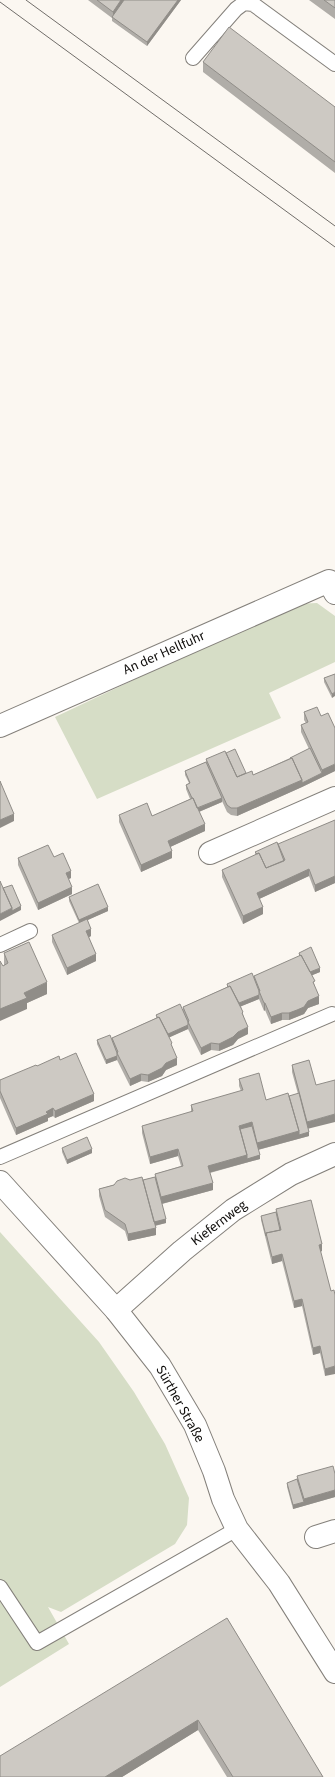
<svg xmlns="http://www.w3.org/2000/svg" width="335" height="1777" viewBox="0 0 335 1777" font-family="'Source Sans 3',sans-serif">
<style>
.green{fill:#d6ddc6}
.lines{fill:none;stroke-linecap:round;stroke-linejoin:round}
.lane-casing{stroke:#84807b;stroke-width:16}
.street-casing{stroke:#84807b;stroke-width:24}
.secondary-casing{stroke:#84807b;stroke-width:24}
.lane{stroke:#fff;stroke-width:14}
.street{stroke:#fff;stroke-width:22}
.secondary{stroke:#fff;stroke-width:22}
.tram{stroke:#716e6a;stroke-width:1}
.wall{fill:#b0ada8}
.shaded-wall{fill:#908d88}
.building{fill:#cdc9c3;stroke:#908d88}
.labels{text-anchor:middle;dominant-baseline:central;stroke-width:3;stroke-linejoin:round;paint-order:stroke}
.street-label{font-size:14px;fill:#0e0c0a;stroke:#fff}
</style>
<rect width="100%" height="100%" fill="#fbf7f1"/>
<!-- green -->
<path class="green" d="M 317,603 L 335,616 L 335,662 L 269,693 L 281,718 L 97,799 L 55,717 L 295,604 Z
M 0,1232 L 99,1342 L 134,1392 L 165,1444 L 189,1498 L 187,1525 L 175,1544 L 61,1612 L 48,1607 L 69,1644 L 0,1687 Z"/>
<g class="lines">
<!-- lane casing -->
<g class="lane-casing">
<path id="lane" d="M 193,58 L 236,9 L 244,3 L 253,4 L 335,64
M 0,945 L 30,931
M 0,1157 L 332,1014
M 0,1587 L 37,1643 L 237,1529"/>
</g>
<!-- street casing -->
<g class="street-casing">
<path id="street" d="M 0,726 L 329,581 L 335,593
M 210,853 L 335,798
M 116,1310 L 182,1251 L 233,1210 L 291,1174 L 335,1154
M 316,1537 L 335,1531"/>
</g>
<!-- secondary casing -->
<g class="secondary-casing">
<path id="secondary" d="M 0,1182 L 116,1310 L 160,1366 L 195,1425 L 214,1471 L 223,1499 L 237,1529 L 279,1583 L 335,1672"/>
</g>
<!-- lane -->
<use href="#lane" class="lane"/>
<!-- street -->
<use href="#street" class="street"/>
<!-- secondary -->
<use href="#secondary" class="secondary"/>
<!-- tram -->
<path class="tram" d="M 26,0 L 335,226
M 0,2 L 335,247"/>
</g>
<!-- wall -->
<path class="wall" d="M 88,0 L 181,0 L 147,46 L 112,21 L 112,18 Z
M 309,0 L 335,0 L 335,19 Z
M 203,62 L 335,107 L 335,173 L 203,72 Z
M 335,674 L 332,698 L 324,682 L 324,678 Z
M 304,712 L 335,771 L 302,787 L 237,816 L 231,815 L 227,812 L 222,801 L 222,802 L 199,812 L 205,831 L 170,847 L 172,858 L 141,872 L 119,822 L 119,815 L 152,816 L 190,799 L 186,789 L 186,785 L 189,783 L 185,775 L 185,771 L 206,762 L 206,759 L 226,753 L 246,773 L 253,775 L 290,758 L 309,749 L 301,732 L 301,725 L 306,723 L 304,720 Z
M 335,820 L 335,883 L 315,892 L 309,876 L 259,899 L 263,914 L 243,924 L 222,877 L 222,870 L 255,855 L 255,852 L 278,845 Z
M 54,857 L 71,878 L 69,879 L 72,894 L 38,910 L 18,865 L 18,858 Z
M 69,897 L 108,911 L 87,920 L 91,936 L 89,937 L 96,961 L 67,975 L 52,942 L 52,935 L 79,923 L 69,901 Z
M 4,953 L 47,994 L 27,1003 L 27,1009 L 3,966 L 4,965 Z
M 299,953 L 320,972 L 312,975 L 319,1004 L 308,1008 L 304,1014 L 289,1020 L 282,1020 L 271,1024 L 265,1010 L 264,1011 L 259,999 L 241,1006 L 248,1034 L 238,1039 L 233,1045 L 219,1051 L 211,1050 L 201,1055 L 188,1029 L 169,1037 L 177,1065 L 166,1070 L 162,1076 L 148,1082 L 141,1081 L 130,1086 L 117,1060 L 106,1064 L 97,1044 L 97,1040 L 112,1040 L 112,1038 L 156,1018 L 156,1015 L 183,1009 L 183,1007 L 227,987 L 227,984 L 254,979 L 254,976 L 299,957 Z
M 60,1060 L 94,1101 L 55,1118 L 53,1116 L 48,1118 L 48,1121 L 16,1135 L 0,1098 L 0,1080 L 37,1066 Z
M 309,1060 L 308,1129 L 309,1136 L 258,1150 L 260,1159 L 210,1173 L 213,1190 L 162,1204 L 166,1223 L 155,1226 L 156,1235 L 128,1241 L 125,1231 L 105,1217 L 99,1196 L 99,1189 L 130,1180 L 143,1180 L 155,1177 L 155,1174 L 181,1166 L 178,1156 L 150,1164 L 142,1133 L 142,1126 L 191,1112 L 191,1105 L 241,1091 L 239,1086 L 239,1079 L 266,1100 L 289,1096 L 298,1094 L 292,1072 L 292,1065 Z
M 62,1148 L 92,1153 L 67,1164 L 62,1152 Z
M 276,1209 L 322,1251 L 320,1252 L 331,1291 L 325,1376 L 320,1353 L 313,1355 L 302,1306 L 294,1308 L 282,1261 L 272,1264 L 261,1220 L 261,1216 L 276,1212 Z
M 297,1476 L 335,1497 L 293,1509 L 287,1487 L 287,1483 L 297,1479 Z
M 227,1618 L 323,1777 L 227,1777 L 198,1730 L 122,1777 L 0,1777 Z"/>
<!-- shaded-wall -->
<path class="shaded-wall" d="M 121,0 L 126,0 L 113,17 L 113,12 Z
M 178,0 L 181,0 L 147,46 L 147,42 Z
M 335,692 L 335,696 L 332,698 L 332,694 Z
M 335,764 L 335,771 L 302,787 L 302,783 L 322,773 L 322,770 Z
M 302,780 L 302,787 L 237,816 L 237,808 Z
M 222,798 L 222,802 L 196,813 L 196,809 Z
M 14,814 L 14,821 L 0,828 L 0,820 Z
M 205,824 L 205,831 L 168,848 L 168,841 Z
M 172,851 L 172,858 L 141,872 L 141,865 Z
M 309,869 L 309,876 L 257,900 L 257,893 Z
M 71,871 L 71,878 L 66,880 L 66,873 Z
M 335,876 L 335,883 L 315,892 L 315,885 Z
M 72,887 L 72,894 L 38,910 L 38,903 Z
M 21,906 L 21,910 L 0,921 L 0,914 L 12,908 Z
M 108,907 L 108,911 L 79,924 L 79,920 Z
M 263,907 L 263,914 L 243,924 L 243,916 Z
M 91,929 L 91,936 L 86,939 L 86,931 Z
M 96,954 L 96,961 L 67,975 L 67,968 Z
M 320,968 L 320,972 L 308,977 L 308,973 Z
M 47,982 L 47,994 L 27,1003 L 27,1009 L 0,1021 L 0,1009 L 24,993 Z
M 259,995 L 259,999 L 237,1008 L 237,1004 Z
M 319,996 L 319,1004 L 308,1008 L 304,1014 L 289,1020 L 289,1013 L 308,1001 Z
M 264,1003 L 265,1003 L 265,1010 L 264,1011 Z
M 282,1013 L 282,1020 L 271,1024 L 271,1017 Z
M 188,1025 L 188,1029 L 166,1039 L 166,1035 Z
M 248,1027 L 248,1034 L 238,1039 L 233,1045 L 219,1051 L 219,1044 L 238,1032 Z
M 211,1043 L 211,1050 L 201,1055 L 201,1048 Z
M 117,1056 L 117,1060 L 106,1064 L 106,1060 Z
M 177,1058 L 177,1065 L 166,1070 L 162,1076 L 148,1082 L 148,1075 L 166,1063 Z
M 141,1074 L 141,1081 L 130,1086 L 130,1079 Z
M 94,1094 L 94,1101 L 55,1118 L 55,1111 Z
M 53,1108 L 53,1116 L 48,1118 L 48,1121 L 16,1135 L 16,1128 Z
M 335,1114 L 335,1122 L 307,1129 L 307,1122 Z
M 252,1122 L 252,1130 L 240,1133 L 239,1126 Z
M 299,1131 L 309,1132 L 309,1136 L 257,1150 L 257,1143 Z
M 92,1149 L 92,1153 L 67,1164 L 67,1160 Z
M 178,1149 L 178,1156 L 150,1164 L 150,1157 Z
M 247,1155 L 260,1155 L 260,1159 L 208,1173 L 208,1166 Z
M 213,1183 L 213,1190 L 161,1204 L 161,1197 Z
M 166,1219 L 166,1223 L 153,1226 L 153,1222 Z
M 156,1228 L 156,1235 L 128,1241 L 128,1234 Z
M 322,1244 L 322,1251 L 319,1252 L 319,1245 Z
M 282,1254 L 282,1261 L 272,1264 L 272,1257 Z
M 302,1299 L 302,1306 L 294,1308 L 294,1301 Z
M 320,1346 L 320,1353 L 313,1355 L 313,1348 Z
M 335,1366 L 335,1374 L 325,1376 L 325,1369 Z
M 335,1490 L 335,1497 L 293,1509 L 293,1505 L 304,1502 L 304,1499 Z
M 198,1720 L 198,1730 L 122,1777 L 105,1777 Z"/>
<!-- building -->
<path class="building" d="M 97,0 L 121,0 L 113,12 Z
M 124,0 L 178,0 L 147,42 L 112,17 Z
M 324,0 L 335,0 L 335,8 Z
M 229,27 L 335,107 L 335,162 L 203,62 Z
M 335,674 L 335,692 L 332,694 L 324,678 Z
M 317,707 L 321,716 L 328,713 L 335,728 L 335,764 L 322,770 L 301,725 L 308,722 L 304,712 Z
M 310,748 L 322,773 L 302,783 L 302,780 L 292,758 L 290,758 Z
M 235,749 L 246,773 L 237,777 L 226,753 Z
M 225,751 L 237,777 L 252,771 L 253,775 L 292,758 L 302,780 L 237,808 L 231,808 L 227,805 L 206,759 Z
M 206,762 L 222,798 L 197,808 L 193,798 L 192,798 L 186,785 L 190,783 L 185,771 Z
M 0,781 L 14,814 L 0,820 Z
M 193,798 L 205,824 L 168,841 L 172,851 L 141,865 L 119,815 L 147,803 L 152,816 Z
M 335,820 L 335,876 L 315,885 L 309,869 L 257,893 L 263,907 L 243,916 L 222,870 L 259,853 L 266,868 L 285,860 L 278,844 Z
M 277,842 L 284,861 L 266,868 L 259,853 L 257,854 L 255,852 Z
M 48,845 L 54,857 L 63,853 L 71,871 L 66,873 L 72,887 L 38,903 L 18,858 Z
M 0,881 L 12,908 L 0,914 Z
M 98,884 L 108,907 L 79,920 L 69,897 Z
M 12,885 L 21,906 L 12,911 L 12,908 L 3,888 Z
M 87,919 L 91,929 L 86,931 L 96,954 L 67,968 L 52,935 Z
M 29,942 L 47,982 L 24,993 L 27,998 L 0,1009 L 0,961 L 3,966 L 8,963 L 4,953 Z
M 311,947 L 320,968 L 310,972 L 301,955 L 300,956 L 299,953 Z
M 301,955 L 315,981 L 313,982 L 319,996 L 308,1001 L 304,1007 L 297,1010 L 289,1013 L 282,1013 L 271,1017 L 265,1003 L 264,1003 L 259,991 L 260,991 L 254,976 Z
M 252,973 L 259,991 L 259,995 L 239,1003 L 230,986 L 228,987 L 227,984 Z
M 230,986 L 243,1012 L 242,1013 L 248,1027 L 238,1032 L 233,1037 L 219,1044 L 211,1043 L 201,1048 L 188,1022 L 189,1021 L 183,1007 Z
M 180,1004 L 188,1022 L 188,1025 L 168,1034 L 159,1017 L 158,1018 L 156,1015 Z
M 159,1017 L 172,1043 L 171,1044 L 177,1058 L 166,1063 L 162,1068 L 148,1075 L 141,1074 L 130,1079 L 117,1053 L 118,1052 L 112,1038 Z
M 110,1035 L 117,1053 L 117,1056 L 106,1060 L 97,1040 Z
M 76,1053 L 94,1094 L 55,1111 L 53,1108 L 46,1112 L 48,1114 L 16,1128 L 0,1091 L 0,1080 L 36,1065 L 37,1066 L 59,1056 L 60,1060 Z
M 309,1060 L 316,1085 L 335,1080 L 335,1114 L 307,1122 L 292,1065 Z
M 259,1073 L 266,1100 L 288,1093 L 299,1131 L 257,1143 L 252,1122 L 239,1126 L 247,1155 L 208,1166 L 213,1183 L 161,1197 L 155,1174 L 183,1166 L 178,1149 L 150,1157 L 142,1126 L 193,1111 L 191,1105 L 243,1090 L 239,1079 Z
M 299,1093 L 309,1132 L 299,1135 L 299,1131 L 289,1096 Z
M 252,1126 L 260,1155 L 247,1159 L 247,1155 L 240,1129 Z
M 87,1137 L 92,1149 L 67,1160 L 62,1148 Z
M 142,1177 L 156,1228 L 128,1234 L 125,1224 L 105,1210 L 99,1189 L 114,1185 L 117,1181 L 125,1178 L 130,1180 Z
M 155,1177 L 166,1219 L 154,1222 L 143,1180 Z
M 311,1200 L 322,1244 L 319,1245 L 331,1291 L 334,1290 L 335,1295 L 335,1366 L 325,1369 L 320,1346 L 313,1348 L 302,1299 L 294,1301 L 282,1254 L 272,1257 L 266,1233 L 281,1230 L 276,1209 Z
M 276,1212 L 280,1230 L 266,1233 L 266,1236 L 261,1216 Z
M 333,1466 L 335,1474 L 335,1490 L 304,1499 L 297,1476 Z
M 297,1479 L 304,1502 L 293,1505 L 287,1483 Z
M 227,1618 L 323,1777 L 233,1777 L 198,1720 L 105,1777 L 0,1777 L 0,1756 Z"/>
<g class="labels">
<!-- street labels -->
<g class="street-label">
<text transform="translate(164 653) rotate(-24)">An der Hellfuhr</text>
<text transform="translate(219 1223) rotate(-37)">Kiefernweg</text>
<text transform="translate(180 1404) rotate(61)">Sürther Straße</text>
</g>
</g>
</svg>
